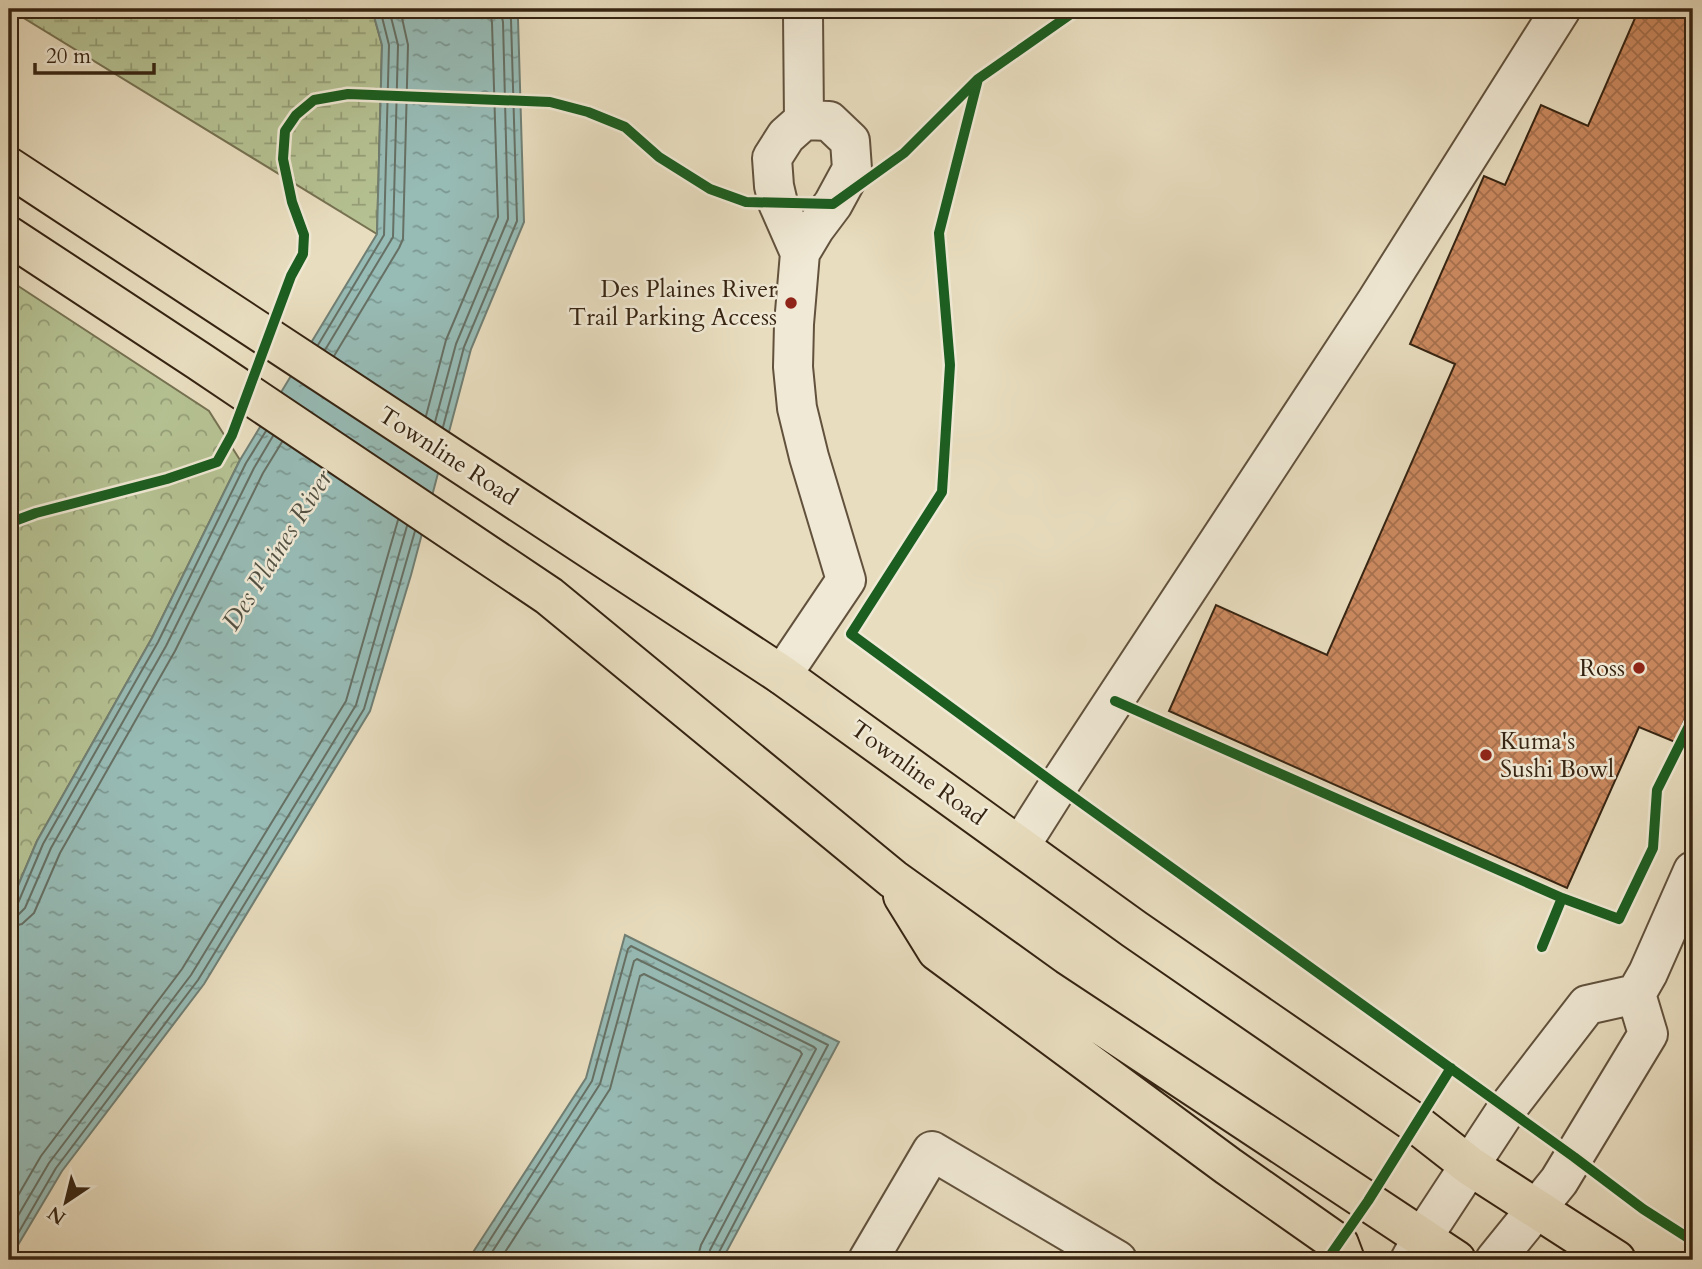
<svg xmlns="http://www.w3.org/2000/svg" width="1702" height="1269" viewBox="0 0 1702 1269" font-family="Cardo,serif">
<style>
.forest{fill:url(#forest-crowns);stroke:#767252;stroke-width:2}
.wetland{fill:url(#wetland-marsh);stroke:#767252;stroke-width:2}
.water{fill:url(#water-ripples);stroke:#707f74;stroke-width:2}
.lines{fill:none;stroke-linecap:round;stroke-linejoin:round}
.shore{stroke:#667064;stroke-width:2}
.building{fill:url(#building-cross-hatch);stroke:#362412;stroke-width:2}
.minor-casing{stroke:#62523d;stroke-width:42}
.major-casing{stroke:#362412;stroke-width:42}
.minor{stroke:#f0e9d5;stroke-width:38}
.major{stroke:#e8ddbf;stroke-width:38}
.cycleway-casing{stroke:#f0e9d5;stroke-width:15}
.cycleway{stroke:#1b5e20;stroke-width:10}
.poi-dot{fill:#8f2418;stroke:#f0e9d5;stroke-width:2.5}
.labels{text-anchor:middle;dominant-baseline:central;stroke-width:5;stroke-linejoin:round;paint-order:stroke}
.poi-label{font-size:24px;fill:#362412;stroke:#f0e9d5;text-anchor:end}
.street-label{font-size:24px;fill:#362412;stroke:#f0e9d5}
.water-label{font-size:26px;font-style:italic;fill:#535143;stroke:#f0e9d5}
</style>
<defs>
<pattern id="forest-crowns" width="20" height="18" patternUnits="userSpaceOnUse" patternTransform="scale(1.75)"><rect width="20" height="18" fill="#b5c192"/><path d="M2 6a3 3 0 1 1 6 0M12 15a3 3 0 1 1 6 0" fill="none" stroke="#949d76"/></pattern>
<pattern id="wetland-marsh" width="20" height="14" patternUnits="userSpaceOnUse" patternTransform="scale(1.75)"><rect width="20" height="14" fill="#b5c192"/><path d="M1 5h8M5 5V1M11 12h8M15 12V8" fill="none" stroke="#949d76"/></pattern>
<pattern id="water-ripples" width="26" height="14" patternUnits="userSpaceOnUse" patternTransform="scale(1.75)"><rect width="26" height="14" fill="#97bbb5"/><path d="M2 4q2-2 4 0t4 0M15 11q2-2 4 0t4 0" fill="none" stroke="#7c9892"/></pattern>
<pattern id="building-cross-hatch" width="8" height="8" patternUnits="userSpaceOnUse" patternTransform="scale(1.75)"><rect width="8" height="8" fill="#cb895f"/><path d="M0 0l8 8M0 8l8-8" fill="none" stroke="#a6704d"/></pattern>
</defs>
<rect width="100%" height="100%" fill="#e8ddbf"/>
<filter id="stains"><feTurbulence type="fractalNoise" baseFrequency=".00286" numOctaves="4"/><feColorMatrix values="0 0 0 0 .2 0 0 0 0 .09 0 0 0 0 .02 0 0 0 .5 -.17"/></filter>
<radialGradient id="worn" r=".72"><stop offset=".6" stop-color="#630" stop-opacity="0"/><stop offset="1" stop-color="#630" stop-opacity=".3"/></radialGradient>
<!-- forest -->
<path class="forest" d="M 9,280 L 209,411 L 240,460 L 152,638 L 37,841 L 9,907 Z"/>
<!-- wetland -->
<path class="wetland" d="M 9,9 L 372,9 L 382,45 L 377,234 Z"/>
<!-- water -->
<path class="water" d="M 372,9 L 515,9 L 518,19 L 524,222 L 471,349 L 411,575 L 370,711 L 204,984 L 62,1171 L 9,1260 L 9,907 L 37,841 L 152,638 L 240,460 L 377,234 L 382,45 Z
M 625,935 L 839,1042 L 722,1260 L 468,1260 L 586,1078 Z"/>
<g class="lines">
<!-- shore -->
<path class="shore" d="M 318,345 L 384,235 L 389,45 L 380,9
M 325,350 L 393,237 L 398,45 L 389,9
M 334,356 L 399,248 L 403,239 L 408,45 L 400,9
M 426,416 L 446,340 L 498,217 L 492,23 L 490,9
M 435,422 L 456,344 L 508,219 L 503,22 L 500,9
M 443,427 L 464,347 L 517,221 L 511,20 L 509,9
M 9,907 L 14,907 L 18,903 L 43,844 L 158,642 L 246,463 L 266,431
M 9,916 L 18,915 L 25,908 L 51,848 L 166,646 L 254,468 L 273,436
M 9,927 L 22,924 L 34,913 L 60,853 L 175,651 L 263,473 L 282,442
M 9,1211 L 41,1156 L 182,969 L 346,701 L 398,520
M 9,1231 L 49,1163 L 191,975 L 356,705 L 407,526
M 9,1249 L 56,1168 L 198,980 L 364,709 L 415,531
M 477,1260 L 592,1081 L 628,949 L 631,946 L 828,1045 L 718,1254 L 717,1260
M 487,1260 L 600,1084 L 634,961 L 637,959 L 814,1047 L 816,1049 L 710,1250 L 708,1260
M 500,1260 L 610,1089 L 640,976 L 644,974 L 800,1051 L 802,1054 L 701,1245 L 697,1260"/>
</g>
<!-- building -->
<path class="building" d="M 1639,9 L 1693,9 L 1693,700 L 1675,742 L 1639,727 L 1567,888 L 1169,711 L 1216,605 L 1327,655 L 1455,364 L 1410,344 L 1484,176 L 1505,185 L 1541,105 L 1588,126 Z"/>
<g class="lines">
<!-- minor casing -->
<g class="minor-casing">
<path id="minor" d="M 803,15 L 804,120
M 782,675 L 846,580 L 809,457 L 797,408 L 793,367 L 794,324 L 800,253 L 815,228 L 833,204 L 852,169 L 850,141 L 829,121 L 804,120 L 786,136 L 772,158 L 774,186 L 778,203 L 800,253
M 1020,846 L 1058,786 L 1376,302 L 1561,9
M 868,1260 L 932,1151 L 1117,1260
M 1410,1260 L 1422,1238 L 1506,1110 L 1587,1005 L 1636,994 L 1648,973 L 1693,871
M 1495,1260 L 1559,1181 L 1648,1034 L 1636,994"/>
</g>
<!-- major casing -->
<g class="major-casing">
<path id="major" d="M 9,167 L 782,675 L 1134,929 L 1415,1123 L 1470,1166 L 1616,1260
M 9,236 L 199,361 L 549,596 L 893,879 L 1045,988 L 1456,1260
M 903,896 L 937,951 L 1228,1166 L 1339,1244 L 1345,1260"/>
</g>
<!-- minor -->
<use href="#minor" class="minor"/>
<!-- major -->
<use href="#major" class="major"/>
<!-- cycleway casing -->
<g class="cycleway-casing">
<path id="cycleway" d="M 978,79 L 939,233 L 950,365 L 942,492 L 851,634 L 1058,786 L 1574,1157 L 1643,1209 L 1693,1241
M 9,523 L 36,513 L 167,479 L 217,462 L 232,435 L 291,276 L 303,254 L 304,235 L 292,202 L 283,159 L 285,131 L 296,115 L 314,100 L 348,94 L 550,102 L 588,112 L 625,127 L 659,157 L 710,189 L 746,202 L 833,204 L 904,153 L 978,79 L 1078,9
M 1115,701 L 1562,898
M 1542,947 L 1562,898 L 1619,919 L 1653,848 L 1657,790 L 1693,718
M 1327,1260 L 1368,1201 L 1451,1068"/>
</g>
<!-- cycleway -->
<use href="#cycleway" class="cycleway"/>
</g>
<!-- markers -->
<g class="poi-dot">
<circle cx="791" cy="303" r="7"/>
<circle cx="1639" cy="668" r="7"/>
<circle cx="1486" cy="755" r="7"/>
</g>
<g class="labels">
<!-- poi labels -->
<g class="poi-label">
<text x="777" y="289">Des Plaines River<tspan x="777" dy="28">Trail Parking Access</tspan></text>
<text x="1625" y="668">Ross</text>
<text x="1500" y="741" text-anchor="start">Kuma's<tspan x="1500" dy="28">Sushi Bowl</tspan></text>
</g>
<!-- street labels -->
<g class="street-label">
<text transform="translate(448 456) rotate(33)">Townline Road</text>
<text transform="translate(918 773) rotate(36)">Townline Road</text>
</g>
<!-- water labels -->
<g class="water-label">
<text transform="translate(277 550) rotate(-58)">Des Plaines River</text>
</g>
</g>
<!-- margin -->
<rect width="1702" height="1269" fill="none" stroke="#e8ddbf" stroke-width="35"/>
<rect x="10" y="10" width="1681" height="1248" fill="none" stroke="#362412" stroke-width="3.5"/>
<rect x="18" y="18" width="1667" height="1234" fill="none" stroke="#362412" stroke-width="2"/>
<!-- north arrow -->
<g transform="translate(66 1202) rotate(215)" stroke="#f0e9d5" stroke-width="5" paint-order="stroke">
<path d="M0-5L12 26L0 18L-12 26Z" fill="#362412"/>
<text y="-10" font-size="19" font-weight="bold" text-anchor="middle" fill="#362412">N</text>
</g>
<!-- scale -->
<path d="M35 63v10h119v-10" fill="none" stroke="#362412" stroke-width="3.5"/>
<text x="46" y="63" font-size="21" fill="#362412" stroke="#f0e9d5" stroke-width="5" paint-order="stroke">20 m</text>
<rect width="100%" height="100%" filter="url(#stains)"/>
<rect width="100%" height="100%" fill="url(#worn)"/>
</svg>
